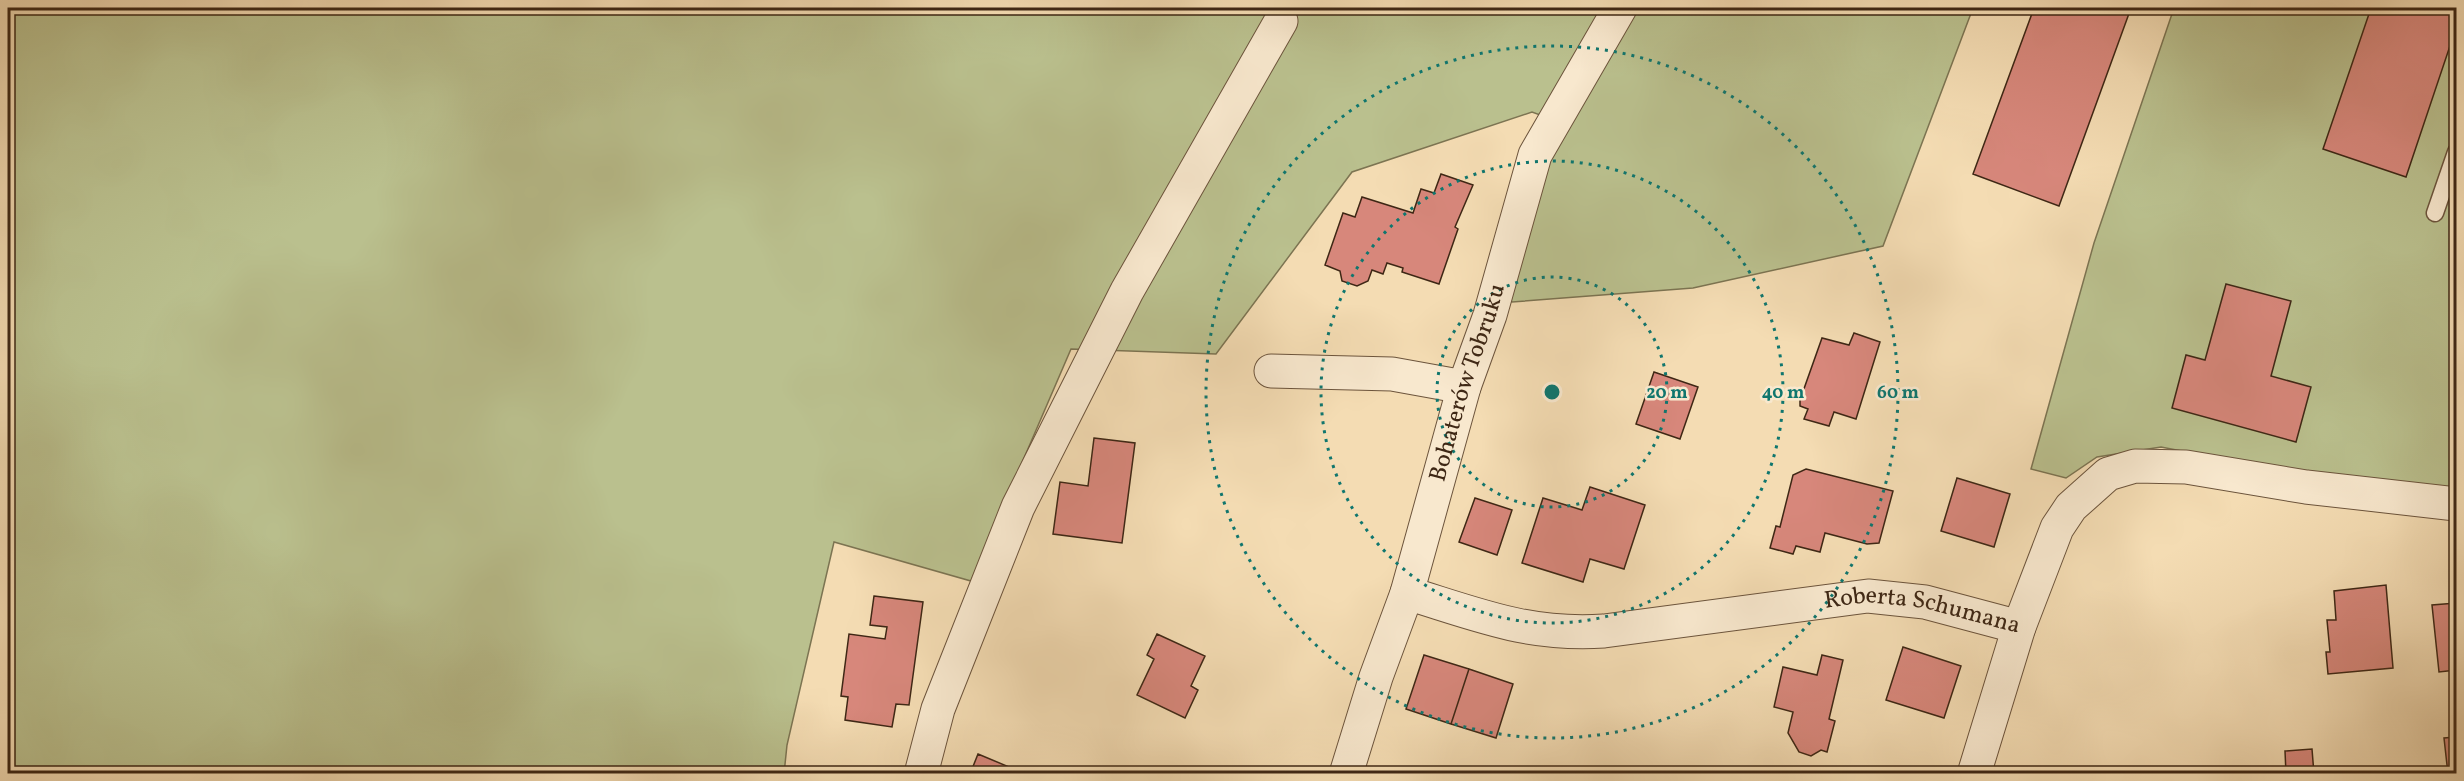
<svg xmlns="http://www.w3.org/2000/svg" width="2464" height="781" viewBox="0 0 2464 781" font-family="Vollkorn,serif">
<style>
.green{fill:#bac08e;stroke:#7c7452;stroke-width:1.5}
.building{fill:#d7877b;stroke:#3e2715;stroke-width:1.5}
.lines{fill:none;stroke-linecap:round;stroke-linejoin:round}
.lane-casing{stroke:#6c543c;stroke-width:19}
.street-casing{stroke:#6c543c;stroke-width:35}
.lane{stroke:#f8e8ce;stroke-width:16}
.street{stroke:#f8e8ce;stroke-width:33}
.ring{fill:none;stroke:#0f766e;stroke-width:3;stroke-dasharray:3 6}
.labels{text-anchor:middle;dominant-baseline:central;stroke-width:5;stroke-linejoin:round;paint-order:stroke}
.street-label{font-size:24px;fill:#3e2715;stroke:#f8e8ce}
.centre{fill:#0f766e;stroke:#f8e8ce;stroke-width:3}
.ring-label{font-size:18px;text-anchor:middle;font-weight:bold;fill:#0f766e;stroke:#f8e8ce;stroke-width:5;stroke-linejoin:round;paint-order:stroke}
</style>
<rect width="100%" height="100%" fill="#f4dcb3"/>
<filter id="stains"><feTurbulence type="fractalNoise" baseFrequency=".00333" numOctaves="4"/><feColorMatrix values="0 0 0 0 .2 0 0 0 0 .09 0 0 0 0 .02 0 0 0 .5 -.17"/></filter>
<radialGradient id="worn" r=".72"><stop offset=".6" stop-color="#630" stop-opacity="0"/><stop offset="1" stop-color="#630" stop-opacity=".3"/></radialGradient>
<!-- green -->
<path class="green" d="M 8,8 L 1973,8 L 1883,246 L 1693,288 L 1512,302 L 1497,276 L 1557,121 L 1532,112 L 1352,172 L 1216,354 L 1071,349 L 971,581 L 834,542 L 787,745 L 784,774 L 8,773 Z
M 2174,8 L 2456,8 L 2456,494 L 2322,478 L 2161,447 L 2097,457 L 2066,478 L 2031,469 L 2094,243 Z"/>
<!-- building -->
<path class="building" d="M 2034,8 L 2131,8 L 2059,206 L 1973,174 Z
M 2371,8 L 2456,8 L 2456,28 L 2406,177 L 2323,149 Z
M 1441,174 L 1473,185 L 1455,227 L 1458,229 L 1439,284 L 1402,272 L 1403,268 L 1387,263 L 1383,274 L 1372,270 L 1368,281 L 1357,286 L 1342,281 L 1340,271 L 1325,265 L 1343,213 L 1355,217 L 1362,197 L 1413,213 L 1421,189 L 1434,193 Z
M 2226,284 L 2291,301 L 2271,376 L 2311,387 L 2296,442 L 2172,408 L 2186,355 L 2205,360 Z
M 1854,333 L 1880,342 L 1856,419 L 1834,412 L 1829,426 L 1804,419 L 1808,409 L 1800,406 L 1800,400 L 1822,338 L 1849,345 Z
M 1654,372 L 1698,387 L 1680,439 L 1636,424 Z
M 1094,438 L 1135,443 L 1122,543 L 1053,534 L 1060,482 L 1088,486 Z
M 1806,469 L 1893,491 L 1879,543 L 1867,544 L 1825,533 L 1820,552 L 1796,546 L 1793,554 L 1770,548 L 1776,526 L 1780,527 L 1793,475 Z
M 1957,478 L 2010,494 L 1994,547 L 1941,531 Z
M 1590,487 L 1645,505 L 1624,569 L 1590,559 L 1583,582 L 1522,563 L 1543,498 L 1582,510 Z
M 1475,498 L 1512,510 L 1497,555 L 1459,542 Z
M 2386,585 L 2393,668 L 2328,674 L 2326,652 L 2330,652 L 2327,620 L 2336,620 L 2334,591 Z
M 874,596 L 923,602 L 909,705 L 896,704 L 892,727 L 845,720 L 848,697 L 841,696 L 849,634 L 885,639 L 887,627 L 870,625 Z
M 2456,603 L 2456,670 L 2439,672 L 2432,605 Z
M 1157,634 L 1205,656 L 1191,686 L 1198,690 L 1185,718 L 1137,695 L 1154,659 L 1147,655 Z
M 1903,647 L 1961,666 L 1944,718 L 1886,700 Z
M 1424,655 L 1469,669 L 1451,724 L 1406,709 Z
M 1822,655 L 1843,660 L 1829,719 L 1835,721 L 1827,752 L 1821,750 L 1811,756 L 1799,752 L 1788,733 L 1793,712 L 1774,707 L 1783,667 L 1817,675 Z
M 1469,669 L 1513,684 L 1496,738 L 1451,724 Z
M 2456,737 L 2456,774 L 2448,774 L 2444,738 Z
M 2312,749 L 2314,774 L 2286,774 L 2285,751 Z
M 978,754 L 1021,772 L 1020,774 L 970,774 Z"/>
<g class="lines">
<!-- lane casing -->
<g class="lane-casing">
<path id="lane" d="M 2435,213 L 2456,152"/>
</g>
<!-- street casing -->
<g class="street-casing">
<g id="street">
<path d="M 1271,371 L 1392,374 L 1464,387"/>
<path id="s1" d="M 1407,593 C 1479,615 1528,636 1604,631 L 1868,596 L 1925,602 L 2019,627"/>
<path d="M 921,774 L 938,709 L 1018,507 L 1127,291 L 1281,21"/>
<path id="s2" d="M 1346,774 L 1376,677 L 1407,593 L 1464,387 L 1490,315 L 1535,155 L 1620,8"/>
<path d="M 1974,774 L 2019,627 L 2057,528 L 2071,507 L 2108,474 L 2135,466 L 2186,467 L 2306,487 L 2456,504"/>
</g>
</g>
<!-- lane -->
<use href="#lane" class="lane"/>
<!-- street -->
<use href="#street" class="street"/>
</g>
<!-- distance rings -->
<g class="ring">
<circle cx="1552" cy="392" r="115"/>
<circle cx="1552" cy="392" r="231"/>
<circle cx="1552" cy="392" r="346"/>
</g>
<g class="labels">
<!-- street labels -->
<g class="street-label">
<text stroke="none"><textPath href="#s2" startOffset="410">Bohaterów Tobruku</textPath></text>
<text stroke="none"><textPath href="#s1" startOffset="524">Roberta Schumana</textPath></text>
</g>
</g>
<circle cx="1552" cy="392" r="9" class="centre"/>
<g class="ring-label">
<text x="1667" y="398">20 m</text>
<text x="1783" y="398">40 m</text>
<text x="1898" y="398">60 m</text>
</g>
<!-- margin -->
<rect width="2464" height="781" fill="none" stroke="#f4dcb3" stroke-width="30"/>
<rect x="9" y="9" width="2446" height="763" fill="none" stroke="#3e2715" stroke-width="3"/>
<rect x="15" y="15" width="2434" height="751" fill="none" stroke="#3e2715" stroke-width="1.5"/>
<rect width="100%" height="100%" filter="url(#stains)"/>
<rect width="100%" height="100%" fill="url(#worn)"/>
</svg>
